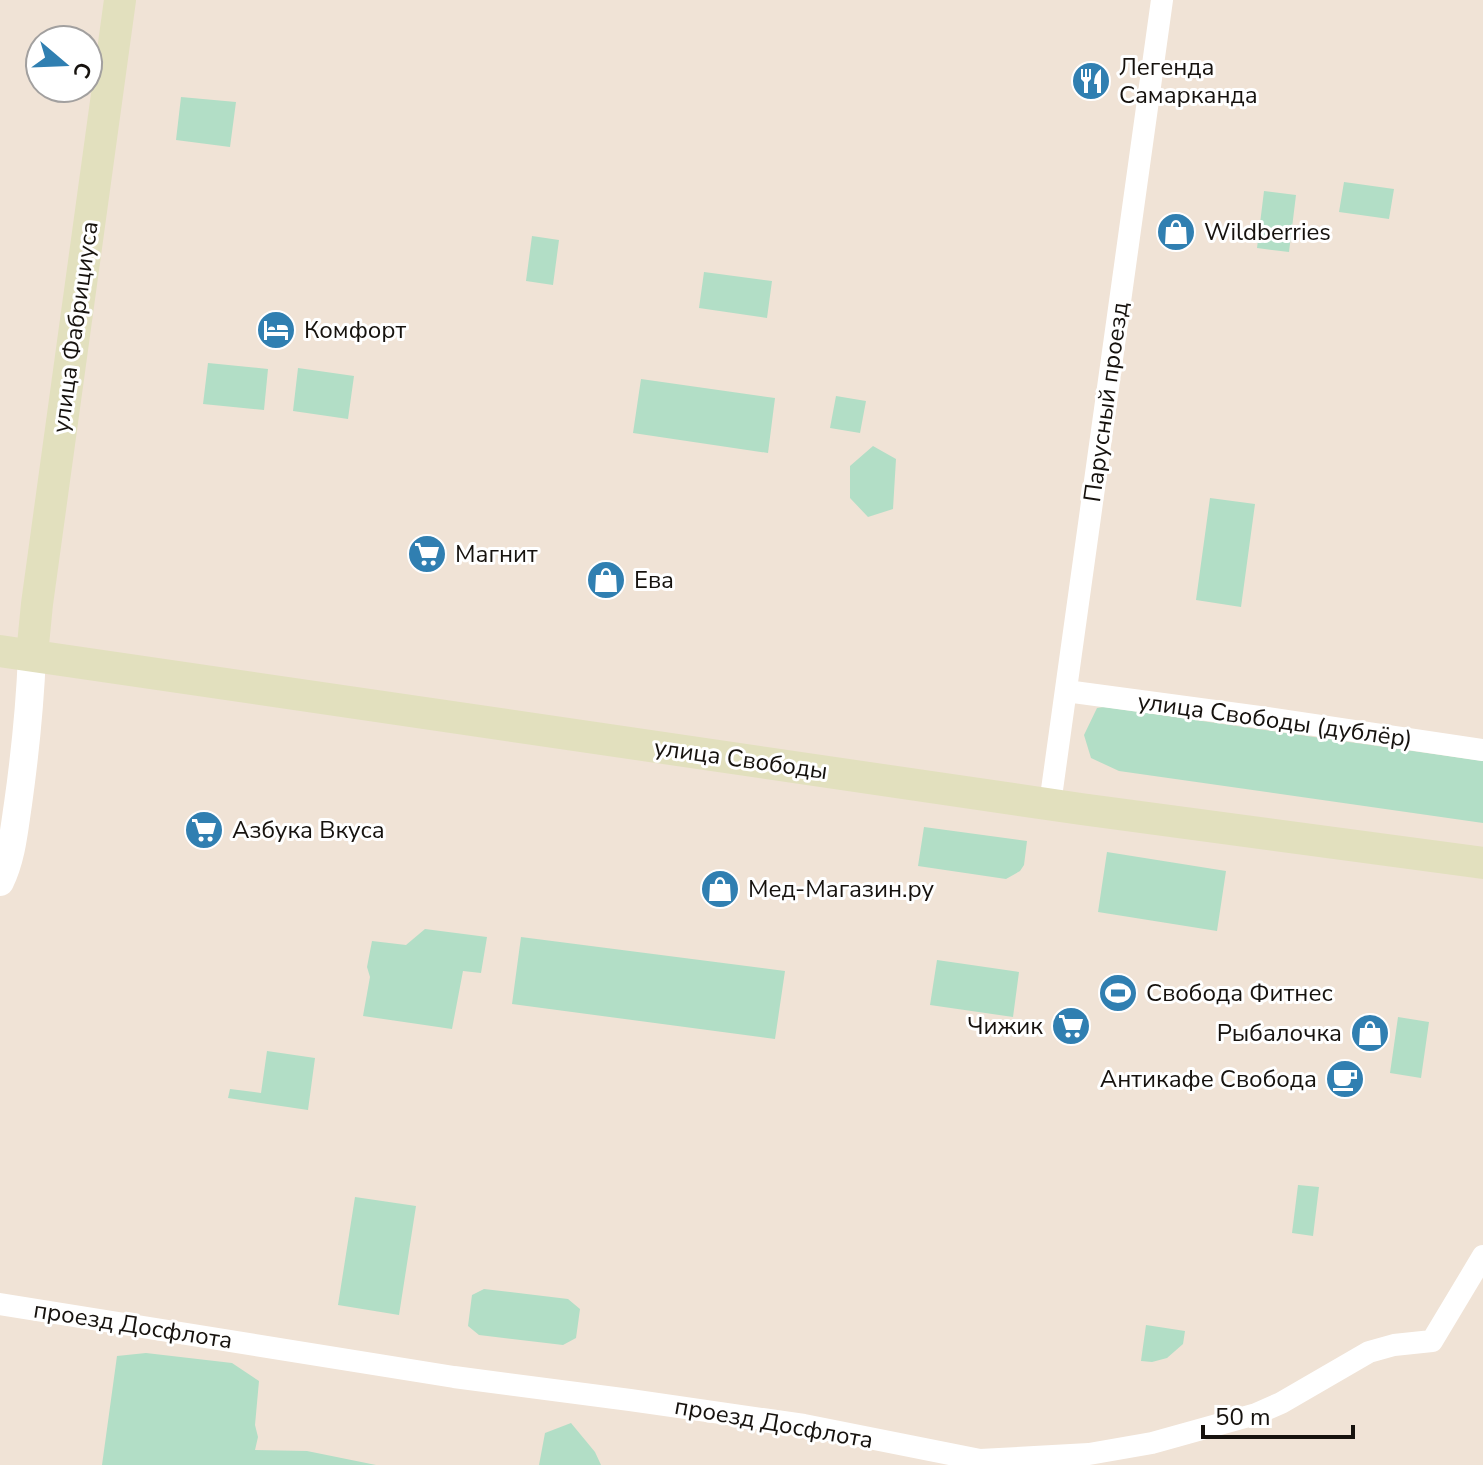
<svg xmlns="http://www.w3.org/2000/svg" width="1483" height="1465" viewBox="0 0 1483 1465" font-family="'Nunito Sans',sans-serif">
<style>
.green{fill:#b2dec6}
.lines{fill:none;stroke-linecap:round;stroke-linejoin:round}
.minor{stroke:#fff;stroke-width:22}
.tertiary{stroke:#fff;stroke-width:28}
.secondary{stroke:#e2e0be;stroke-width:32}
.labels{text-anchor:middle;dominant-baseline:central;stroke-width:6;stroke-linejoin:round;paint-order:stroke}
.poi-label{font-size:24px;fill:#16120e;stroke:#fff;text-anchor:start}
.street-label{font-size:24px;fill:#16120e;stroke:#fff}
</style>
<rect width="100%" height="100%" fill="#f0e3d6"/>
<!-- green -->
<path class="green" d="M 181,97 L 236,102 L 230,147 L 176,140 Z
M 1344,182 L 1394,189 L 1389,219 L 1339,212 Z
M 1264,191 L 1296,195 L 1289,252 L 1257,248 Z
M 532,236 L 559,240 L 553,285 L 526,281 Z
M 704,272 L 772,281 L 767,318 L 699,308 Z
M 208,363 L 268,369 L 264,410 L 203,404 Z
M 298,368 L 354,376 L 348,419 L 293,411 Z
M 641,379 L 775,398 L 768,453 L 633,433 Z
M 836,396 L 866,401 L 860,433 L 830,428 Z
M 873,446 L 896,459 L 893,509 L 868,517 L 850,498 L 850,466 Z
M 1210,498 L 1255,504 L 1241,607 L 1196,600 Z
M 1104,707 L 1483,761 L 1483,823 L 1119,771 L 1091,758 L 1084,735 L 1097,708 Z
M 924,827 L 1027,841 L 1024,865 L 1020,871 L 1006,879 L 918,866 Z
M 1107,852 L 1226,871 L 1217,931 L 1098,912 Z
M 425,929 L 487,937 L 481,973 L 463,971 L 452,1029 L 363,1016 L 370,977 L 367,967 L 372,941 L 406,945 Z
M 521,937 L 785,971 L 775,1039 L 512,1004 Z
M 937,960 L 1019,972 L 1013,1017 L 930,1005 Z
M 1398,1017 L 1429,1022 L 1421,1078 L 1390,1073 Z
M 267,1051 L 315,1058 L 308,1110 L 228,1098 L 230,1089 L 261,1093 Z
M 1298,1185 L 1319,1187 L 1313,1236 L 1292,1233 Z
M 355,1197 L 416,1206 L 399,1315 L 338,1305 Z
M 484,1289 L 568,1299 L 580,1309 L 576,1338 L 563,1345 L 479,1335 L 468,1326 L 472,1295 Z
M 1146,1325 L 1185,1331 L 1183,1344 L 1167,1358 L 1152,1362 L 1141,1361 Z
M 146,1353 L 232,1363 L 259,1381 L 255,1425 L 258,1437 L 255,1450 L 307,1451 L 376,1465 L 102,1465 L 117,1356 Z
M 571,1423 L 595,1452 L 601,1465 L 539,1465 L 545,1433 Z"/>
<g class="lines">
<!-- minor -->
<path class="minor" d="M 1066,691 L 1267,718 L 1483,750
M 1050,804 L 1162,0
M 0,1304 L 454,1377 L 630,1400 L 804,1425 L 980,1460 L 1089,1454 L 1152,1443 L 1256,1414 L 1281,1403 L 1369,1352 L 1394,1345 L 1432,1341 L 1483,1256"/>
<!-- tertiary -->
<path class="tertiary" d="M 0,882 C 12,857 14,830 18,804 C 25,754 30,705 32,655"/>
<!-- secondary -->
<path class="secondary" d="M 0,651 L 1081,809 L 1483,863
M 32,655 L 37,604 L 120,0"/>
</g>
<!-- icons -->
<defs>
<g id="restaurant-disc" transform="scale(2)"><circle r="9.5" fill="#307fb1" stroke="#fff"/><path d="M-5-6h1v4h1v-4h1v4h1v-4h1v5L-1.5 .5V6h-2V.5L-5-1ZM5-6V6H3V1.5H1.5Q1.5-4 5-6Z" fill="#fff"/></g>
<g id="shop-disc" transform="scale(2)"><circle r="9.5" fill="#307fb1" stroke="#fff"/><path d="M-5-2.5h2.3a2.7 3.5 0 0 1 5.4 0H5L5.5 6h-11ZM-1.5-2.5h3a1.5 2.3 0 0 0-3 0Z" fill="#fff"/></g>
<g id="hotel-disc" transform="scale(2)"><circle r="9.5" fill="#307fb1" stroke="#fff"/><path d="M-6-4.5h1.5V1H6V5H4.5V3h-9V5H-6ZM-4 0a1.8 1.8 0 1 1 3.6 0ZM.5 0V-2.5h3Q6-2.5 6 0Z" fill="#fff"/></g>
<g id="supermarket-disc" transform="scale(2)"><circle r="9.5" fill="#307fb1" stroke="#fff"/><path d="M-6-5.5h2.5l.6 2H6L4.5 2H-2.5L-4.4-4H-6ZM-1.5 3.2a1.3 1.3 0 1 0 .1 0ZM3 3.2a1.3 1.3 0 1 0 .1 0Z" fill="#fff"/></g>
<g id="stadium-disc" transform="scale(2)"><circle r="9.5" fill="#307fb1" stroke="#fff"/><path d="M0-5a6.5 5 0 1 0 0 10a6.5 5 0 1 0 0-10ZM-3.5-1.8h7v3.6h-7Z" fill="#fff"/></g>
<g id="cafe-disc" transform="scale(2)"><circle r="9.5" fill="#307fb1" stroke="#fff"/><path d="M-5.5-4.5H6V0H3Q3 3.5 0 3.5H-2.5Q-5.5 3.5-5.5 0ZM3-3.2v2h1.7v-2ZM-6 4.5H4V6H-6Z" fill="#fff"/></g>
</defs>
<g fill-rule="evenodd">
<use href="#restaurant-disc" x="1091" y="81"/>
<use href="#shop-disc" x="1176" y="232"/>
<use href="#hotel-disc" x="276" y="330"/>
<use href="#supermarket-disc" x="427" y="554"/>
<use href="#shop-disc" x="606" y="580"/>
<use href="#supermarket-disc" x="204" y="830"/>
<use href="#shop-disc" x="720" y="889"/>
<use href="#stadium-disc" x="1118" y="993"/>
<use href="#supermarket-disc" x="1071" y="1026"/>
<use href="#shop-disc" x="1370" y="1033"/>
<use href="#cafe-disc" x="1345" y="1079"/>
</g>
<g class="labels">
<!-- poi labels -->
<g class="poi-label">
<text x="1119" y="67">Легенда<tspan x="1119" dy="28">Самарканда</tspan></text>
<text x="1204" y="232">Wildberries</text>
<text x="304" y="330">Комфорт</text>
<text x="455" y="554">Магнит</text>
<text x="634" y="580">Ева</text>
<text x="232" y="830">Азбука Вкуса</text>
<text x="748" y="889">Мед-Магазин.ру</text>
<text x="1146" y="993">Свобода Фитнес</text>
<text x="1043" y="1026" text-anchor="end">Чижик</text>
<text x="1342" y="1033" text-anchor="end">Рыбалочка</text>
<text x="1317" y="1079" text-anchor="end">Антикафе Свобода</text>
</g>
<!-- street labels -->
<g class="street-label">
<text transform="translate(75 327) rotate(-82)">улица Фабрициуса</text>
<text transform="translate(1106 402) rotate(-82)">Парусный проезд</text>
<text transform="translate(1275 720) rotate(8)">улица Свободы (дублёр)</text>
<text transform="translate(741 759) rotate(8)">улица Свободы</text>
<text transform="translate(133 1325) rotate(9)">проезд Досфлота</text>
<text transform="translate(774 1423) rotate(10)">проезд Досфлота</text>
</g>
</g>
<!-- north arrow -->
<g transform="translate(64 64) rotate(109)"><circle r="38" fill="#ffffff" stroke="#a2a09f" stroke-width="2"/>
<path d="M0-6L14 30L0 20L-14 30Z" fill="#307fb1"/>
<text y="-12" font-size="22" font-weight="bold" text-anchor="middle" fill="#16120e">С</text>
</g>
<!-- scale -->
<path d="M1203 1425v12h150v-12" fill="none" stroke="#16120e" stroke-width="4"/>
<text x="1215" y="1425" font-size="24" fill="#16120e" stroke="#ffffff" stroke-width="6" paint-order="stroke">50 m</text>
</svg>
